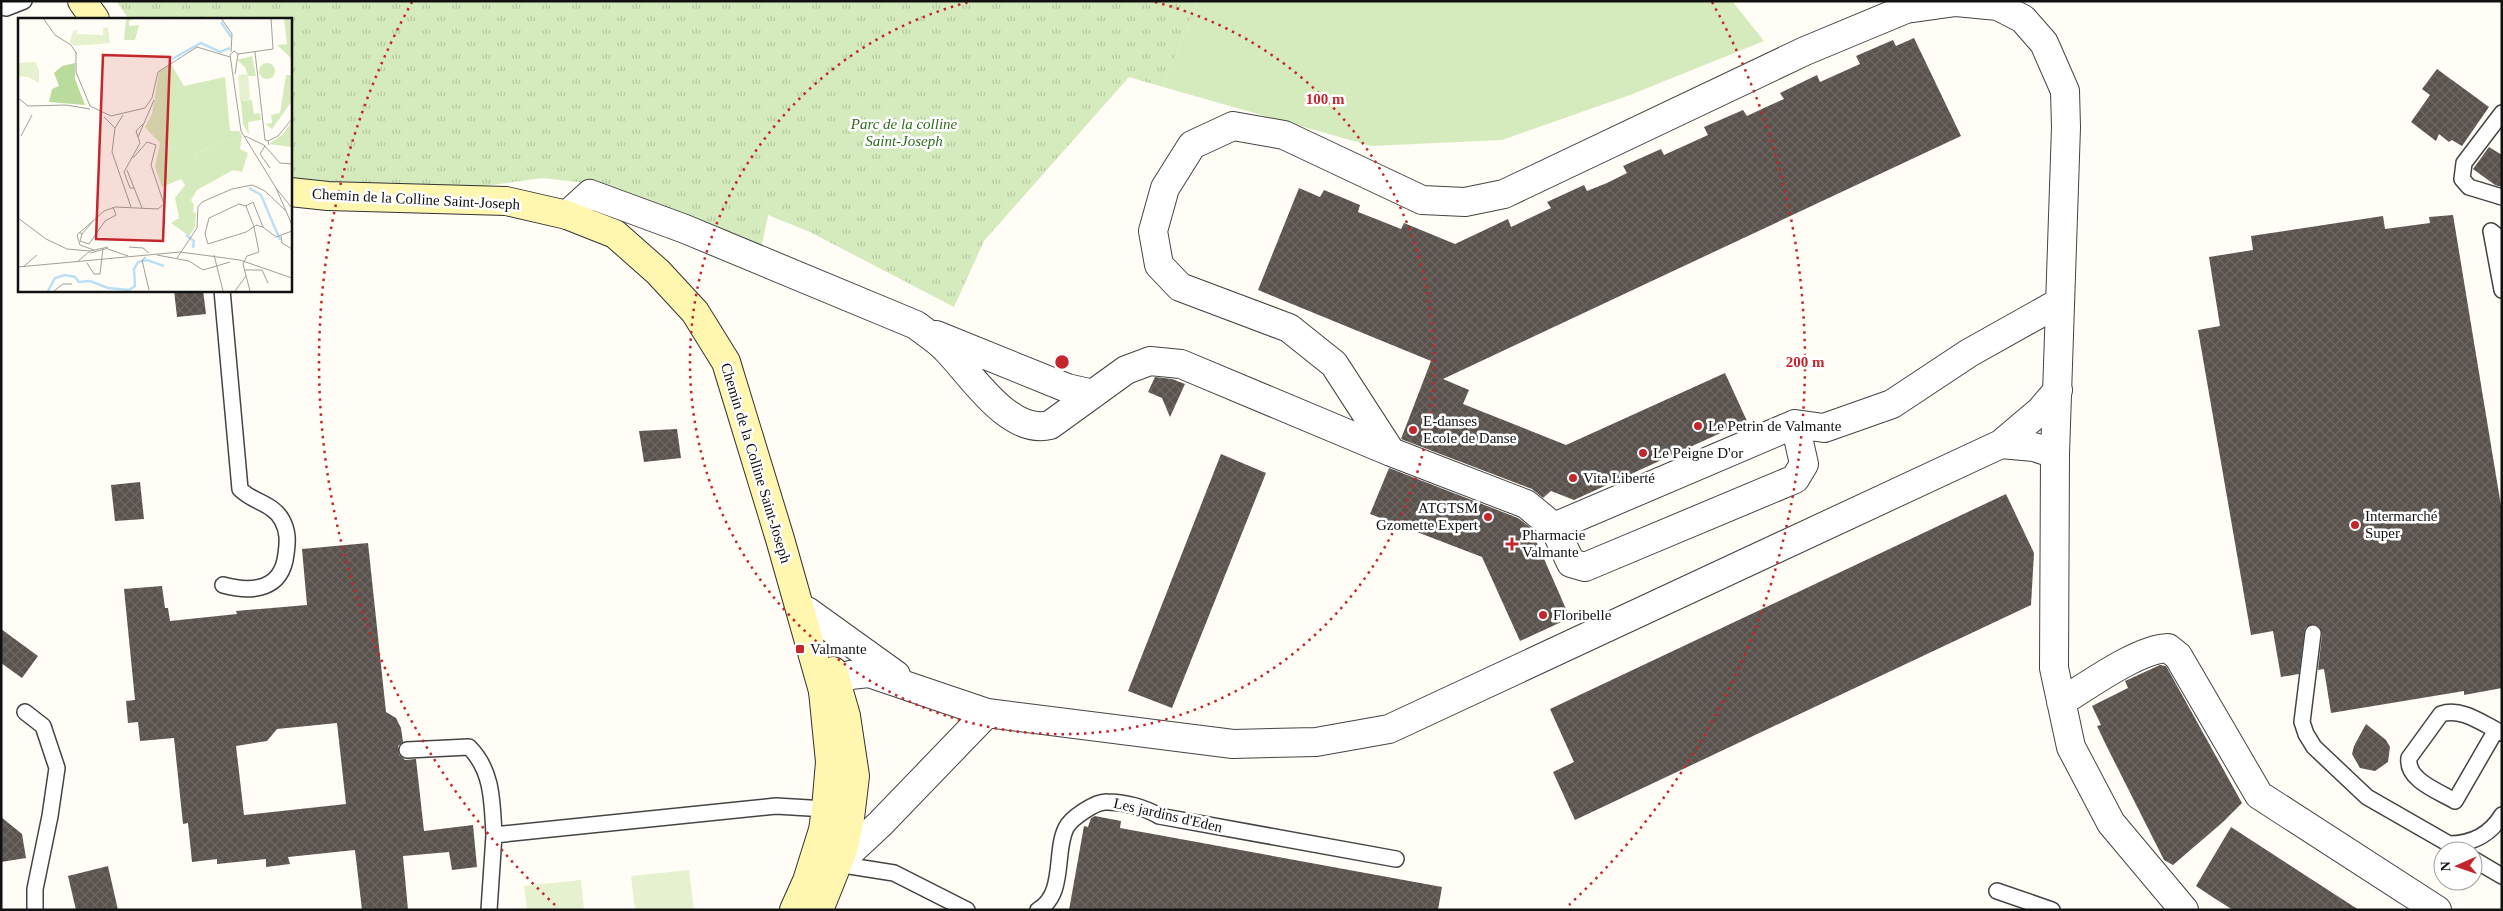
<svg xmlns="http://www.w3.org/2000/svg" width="2503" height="911" viewBox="0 0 2503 911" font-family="Georgia,serif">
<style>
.grass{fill:#d5ebbd}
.park{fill:url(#park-tufts)}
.pitch{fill:#e6f2cf}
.building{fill:url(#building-cross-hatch);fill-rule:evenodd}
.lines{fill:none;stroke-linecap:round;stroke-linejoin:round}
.lane-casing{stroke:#444;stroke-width:18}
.street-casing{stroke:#444;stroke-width:30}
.secondary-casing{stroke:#333;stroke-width:30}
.lane{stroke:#fff;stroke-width:15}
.street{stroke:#fff;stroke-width:28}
.secondary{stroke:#fff6b0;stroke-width:28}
.ring{fill:none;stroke:#c4262e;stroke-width:2.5;stroke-dasharray:2.5 5}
.poi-dot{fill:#c4262e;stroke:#fff;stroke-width:2}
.labels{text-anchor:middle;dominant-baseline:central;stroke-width:5;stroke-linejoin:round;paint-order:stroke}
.park-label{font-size:15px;font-style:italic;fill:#2f6b1f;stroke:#fff}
.street-label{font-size:15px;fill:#111;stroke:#fff}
.poi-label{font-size:15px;fill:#111;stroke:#fff;text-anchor:start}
.inset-river{fill:none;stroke:#b9e0f7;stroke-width:2.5}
.inset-road{fill:none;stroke:#a09f9a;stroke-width:1}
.view{fill:#c4262e;fill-opacity:0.15;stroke:#c4262e;stroke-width:2.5}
.inset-edge{fill:none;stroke:#111;stroke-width:2.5}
.centre{fill:#c4262e;stroke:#fff;stroke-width:2.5}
.ring-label{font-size:15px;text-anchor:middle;font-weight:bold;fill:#c4262e;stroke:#fff;stroke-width:5;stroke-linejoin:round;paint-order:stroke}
</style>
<defs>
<pattern id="park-tufts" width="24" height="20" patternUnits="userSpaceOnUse" patternTransform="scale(1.25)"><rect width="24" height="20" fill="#d5ebbd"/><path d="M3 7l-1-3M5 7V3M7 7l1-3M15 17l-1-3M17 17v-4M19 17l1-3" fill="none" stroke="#b6c8a1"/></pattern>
<pattern id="building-cross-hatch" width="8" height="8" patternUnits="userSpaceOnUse" patternTransform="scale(1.25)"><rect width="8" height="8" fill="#5a524d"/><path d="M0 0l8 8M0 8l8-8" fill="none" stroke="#6d6662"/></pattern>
</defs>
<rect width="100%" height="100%" fill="#fffdf5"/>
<!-- grass -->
<path class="grass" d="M 1198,1 L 1732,1 L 1764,41 L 1630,95 L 1502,140 L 1371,146 L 1163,87 Z"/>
<!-- park -->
<path class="park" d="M 116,1 L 1198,1 L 1163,87 L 1129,77 L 984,241 L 954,307 L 810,232 L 768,215 L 761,249 L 587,183 L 542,178 L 471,188 L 290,182 L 290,19 L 129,19 Z"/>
<!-- pitch -->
<path class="pitch" d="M 689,870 L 694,910 L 635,910 L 631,876 Z
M 581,880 L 584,910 L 527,910 L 524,886 Z"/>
<!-- building -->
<path class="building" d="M 1914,38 L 1961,136 L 1443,379 L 1469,390 L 1463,404 L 1566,445 L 1725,373 L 1747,421 L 1574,500 L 1551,491 L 1543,498 L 1532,489 L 1401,439 L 1431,361 L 1258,290 L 1299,188 L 1320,197 L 1324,190 L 1360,205 L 1358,212 L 1381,221 L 1401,229 L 1404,223 L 1455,244 L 1508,219 L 1511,227 L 1551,208 L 1547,202 L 1584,185 L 1587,191 L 1607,183 L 1627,173 L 1623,166 L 1661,149 L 1664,155 L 1708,135 L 1704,127 L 1743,110 L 1747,116 L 1764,108 L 1784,99 L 1780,93 L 1817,75 L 1820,82 L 1860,64 L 1856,56 L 1893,40 L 1896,46 Z
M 2437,69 L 2489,107 L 2462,146 L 2452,140 L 2449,142 L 2439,134 L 2436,141 L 2411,122 L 2430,95 L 2422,89 Z
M 2489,147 L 2502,155 L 2502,187 L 2495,185 L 2473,169 Z
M 2453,215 L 2502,512 L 2502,688 L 2464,695 L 2464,691 L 2331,713 L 2324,669 L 2318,670 L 2322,634 L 2319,626 L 2314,624 L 2305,628 L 2299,674 L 2281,677 L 2273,631 L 2251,635 L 2198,330 L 2220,326 L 2209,257 L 2253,250 L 2251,236 L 2383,216 L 2385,229 L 2430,223 L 2429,217 Z
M 174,290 L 203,290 L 206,314 L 177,317 Z
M 1155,377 L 1172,379 L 1185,384 L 1170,417 L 1162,398 L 1148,392 Z
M 677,429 L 681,458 L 644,462 L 639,431 Z
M 1221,454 L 1266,473 L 1172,708 L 1128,691 Z
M 1389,468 L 1518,518 L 1530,527 L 1570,618 L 1520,641 L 1482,557 L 1370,514 Z
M 140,482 L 144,519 L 115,521 L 111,485 Z
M 2006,494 L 2034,553 L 2031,605 L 1575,820 L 1553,772 L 1574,762 L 1550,709 Z
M 368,543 L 386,712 L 396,718 L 401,728 L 403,742 L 398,746 L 399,755 L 405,760 L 416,759 L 424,831 L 473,825 L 477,867 L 452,870 L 449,852 L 403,856 L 408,910 L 362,910 L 355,850 L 288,857 L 290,864 L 266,867 L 266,859 L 217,864 L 217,859 L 192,862 L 188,823 L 183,824 L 174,738 L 140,741 L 138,722 L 128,723 L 126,701 L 135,700 L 124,589 L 162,586 L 165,608 L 168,608 L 170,621 L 237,614 L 236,611 L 307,605 L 302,549 ZM 337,723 L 346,804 L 244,815 L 236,746 L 267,741 L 277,729 Z
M 1,629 L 38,656 L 22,678 L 1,663 Z
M 2160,665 L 2166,666 L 2242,803 L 2223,822 L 2173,865 L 2164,860 L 2107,747 L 2097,726 L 2101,725 L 2092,706 L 2128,688 L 2125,681 Z
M 2366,724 L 2386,740 L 2390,747 L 2388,762 L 2375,771 L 2360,768 L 2352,754 L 2354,746 Z
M 1095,816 L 1121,821 L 1120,828 L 1442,887 L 1438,910 L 1069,910 L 1084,826 L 1088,827 L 1091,818 Z
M 1,817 L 22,834 L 26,858 L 1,862 Z
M 2231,827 L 2359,910 L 2233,910 L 2214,898 L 2196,886 Z
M 108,866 L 118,910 L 76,910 L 68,876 Z"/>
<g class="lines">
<!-- lane casing -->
<g class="lane-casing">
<path id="lane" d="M 1,7 L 6,8 L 24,1
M 2502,113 L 2464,163 L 2462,179 L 2469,187 L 2502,197
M 2502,240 L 2491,231 L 2502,290
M 222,290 L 240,489 C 252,502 273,503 282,520 C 288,531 288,541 286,554 C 282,590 253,593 223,585
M 2313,633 L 2302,722 L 2306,734 L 2314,747 L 2367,797 L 2449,844 C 2471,844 2490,835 2502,815
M 25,712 L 43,726 L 57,768 L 50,816 L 35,889 L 35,910
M 2496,730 L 2455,801 C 2438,791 2406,780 2409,758 L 2441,714 C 2462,707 2483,724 2502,733
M 407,750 L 469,747 C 493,771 492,802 494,835 L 776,806 L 826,809
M 2473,859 L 2502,876
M 837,864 L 894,873 L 967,910
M 1997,891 L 2052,910
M 489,910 L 494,835
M 1038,910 C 1066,894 1054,852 1066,828 C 1071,818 1096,801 1107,802 C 1124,802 1144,807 1159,816 L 1396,859"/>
</g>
<!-- street casing -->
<g class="street-casing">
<path id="street" d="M 567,215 L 590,194 L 685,229 L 916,325 C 926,333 938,340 946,349 C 971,374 1009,436 1050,425 L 1126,370 L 1150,361 L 1181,364 L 1391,452 L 1526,504 L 1554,527 L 1571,563 L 1585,567 L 1795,479 L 1804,464 L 1795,424
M 936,335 L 1067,388 L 1093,394
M 2001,444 L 2040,411 L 2058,390
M 1391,452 L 1334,364 L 1289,328 L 1180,287 L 1159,265 L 1153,231 L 1165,188 L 1192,145 L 1233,126 L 1284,135 L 1422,200 L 1465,202 L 1504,194 L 1805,51 L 1906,9 L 1956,2 L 1998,6 L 2023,19 L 2044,43 L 2065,91 L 2066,127 L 2055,454 L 2054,668 L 2071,747 L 2111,823 L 2184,910
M 1554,527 L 1795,424 L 1824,428 L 1892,404 L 1969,353 L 2060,302
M 807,611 L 896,675
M 823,691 L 850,675 L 869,673 L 987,713 L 1233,744 L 1316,742 L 1389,729 L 2001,444 L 2034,447 L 2055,454
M 2061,702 C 2089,685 2138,649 2168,648 L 2178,656 L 2259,795 L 2437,910
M 837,864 L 880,824 L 987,713"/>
</g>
<!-- secondary casing -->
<g class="secondary-casing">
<path id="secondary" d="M 82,1 L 95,19
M 290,192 L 328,196 L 506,201 L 567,215 L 615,234 L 658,272 L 695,312 L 726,362 L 780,539 L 823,691 L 830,762 L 826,809 L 823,830 L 807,881 L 794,910
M 819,910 L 843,850 L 850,818 L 855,776 L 846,716 L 833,671"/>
</g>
<!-- lane -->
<use href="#lane" class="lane"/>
<!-- street -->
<use href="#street" class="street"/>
<!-- secondary -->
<use href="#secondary" class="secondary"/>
</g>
<!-- distance rings -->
<g class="ring">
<path d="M1155 2A372 372 0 1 1 969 2"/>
<path d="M555 905A743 743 0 0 1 412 2M1712 2A743 743 0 0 1 1569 905"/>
</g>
<!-- markers -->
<g class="poi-dot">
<circle cx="1698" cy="426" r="5"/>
<circle cx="1413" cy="430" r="5"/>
<circle cx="1643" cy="453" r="5"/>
<circle cx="1573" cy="478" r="5"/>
<circle cx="1488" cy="517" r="5"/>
<circle cx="2355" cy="525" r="5"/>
<path d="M1509.5 536.5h5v5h5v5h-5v5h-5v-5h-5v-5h5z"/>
<circle cx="1543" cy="615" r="5"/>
<rect x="795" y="644" width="10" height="10" rx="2.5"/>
</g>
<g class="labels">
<!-- park labels -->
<g class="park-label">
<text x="904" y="124">Parc de la colline<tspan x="904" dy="17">Saint-Joseph</tspan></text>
</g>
<!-- street labels -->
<g class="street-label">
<text transform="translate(416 199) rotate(3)">Chemin de la Colline Saint-Joseph</text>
<text transform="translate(756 463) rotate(73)">Chemin de la Colline Saint-Joseph</text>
<text transform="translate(1168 815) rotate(13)">Les jardins d'Eden</text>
</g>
<!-- poi labels -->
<g class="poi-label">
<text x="1423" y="421">E-danses<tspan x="1423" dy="17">Ecole de Danse</tspan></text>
<text x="1708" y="426">Le Petrin de Valmante</text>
<text x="1653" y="453">Le Peigne D'or</text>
<text x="1583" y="478">Vita Liberté</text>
<text x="1478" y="508" text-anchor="end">ATGTSM<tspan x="1478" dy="17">Gzomette Expert</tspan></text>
<text x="2365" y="516">Intermarché<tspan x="2365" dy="17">Super</tspan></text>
<text x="1522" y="535">Pharmacie<tspan x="1522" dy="17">Valmante</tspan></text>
<text x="1553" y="615">Floribelle</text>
<text x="810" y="649">Valmante</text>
</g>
</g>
<!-- overview -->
<g transform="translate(18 18)">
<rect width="274" height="274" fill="#fffdf5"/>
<path d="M 116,0 L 111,3 L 111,8 L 121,7 L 117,22 L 106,22 L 108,1 ZM 256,0 L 274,0 L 274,41 L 259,27 L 269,26 L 266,1 ZM 234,38 L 238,58 L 230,58 L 227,49 L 219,42 ZM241 53a8 8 0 1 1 16 0a8 8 0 1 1-16 0ZM 268,57 L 273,57 L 274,83 L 254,111 L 247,106 L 254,105 L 253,97 L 262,95 ZM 234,82 L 236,96 L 242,95 L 243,102 L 230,104 L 231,117 L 225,106 L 223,83 ZM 274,104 L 274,129 L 251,126 L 264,117 ZM 224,117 L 222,131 L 230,135 L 224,154 L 215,152 L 179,172 L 173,182 L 176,187 L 175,194 L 178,195 L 177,209 L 171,218 L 153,205 L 161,200 L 157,180 L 167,167 L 163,161 L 144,169 L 137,149 L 142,125 L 166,136 L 172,143 L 177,142 L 181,134 Z" fill="#d5ebbd"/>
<path d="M 57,45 L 57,61 L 67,87 L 31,84 L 34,71 L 41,68 L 36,55 L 44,48 Z" fill="#b9dc9c"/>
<path d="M 153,46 L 166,68 L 207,59 L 212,113 L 221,113 L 224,117 L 181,134 L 177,142 L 172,143 L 166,136 L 142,125 L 127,109 L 134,96 L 141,54 Z" fill="#d5ebbd"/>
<path d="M 90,9 L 92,25 L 56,28 L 52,24 L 55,13 L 59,12 L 59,16 L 85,17 L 85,10 ZM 17,44 L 21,52 L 21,65 L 10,59 L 0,58 L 0,45 ZM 230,56 L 232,82 L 222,83 L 220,57 Z" fill="#e6f2cf"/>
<path class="inset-river" d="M 203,4 L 213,19M 154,41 L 183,25 L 202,34 L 212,30M 231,170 L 243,177 L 262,222M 168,217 L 176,223 L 175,230M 30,273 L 37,260 L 47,257 L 57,259 L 61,264 L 72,263 L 90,270 L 111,272 L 117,268 L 116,251 L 120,244 L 129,242 L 146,248"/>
<path class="inset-road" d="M 25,0 L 37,17 L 53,27 L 59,36M 203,0 L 214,16 L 213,34M 58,34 L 58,54 L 72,88 L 93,98 L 127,90 L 134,80 L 140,54 L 179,29 L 212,39M 237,34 L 247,122 L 250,123M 220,36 L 255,31 L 253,0M 217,56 L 220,36 L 216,33 L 212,37 L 223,113 L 258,170 L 274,207M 0,80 L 10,88 L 48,87 L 72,91M 105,97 L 97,110 L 94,134 L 113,189M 86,99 L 97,110M 3,118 L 14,97M 227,118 L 246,127 L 262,145 L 274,146M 120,119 L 136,82M 251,127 L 250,123 L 260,118 L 274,101M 247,128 L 242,136 L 252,150M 109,152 L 124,190M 116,170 L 112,170 L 106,154 L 122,125 L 118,113 L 125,106M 258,170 L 274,190M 228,188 L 235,184 L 245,209M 0,200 L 28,221 L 49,231 L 72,233 L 90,229M 61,214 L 64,216 L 62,223 L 71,226 L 87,203 L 98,197 L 95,189M 64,216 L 76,202M 263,218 L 264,225 L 274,231M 111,229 L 125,230 L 131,235M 87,230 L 110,238M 76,232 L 62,227 L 59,217 L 86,193 L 97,189 L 140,191 L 146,186 L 133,147 L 138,127 L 129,124 L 115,140M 72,235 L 87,231M 139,237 L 171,243 L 185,252 L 212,244M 196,237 L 205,273M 128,239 L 124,242 L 131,272M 159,240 L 179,210 L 180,189 L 184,184 L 214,171 L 234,167 L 247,173 L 268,193M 60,243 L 72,233M 69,245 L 76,256 L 82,256 L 85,230M 0,249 L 162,234 L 222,242 L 274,260M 5,249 L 19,237M 226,252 L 244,252 L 250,265M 36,273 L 45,266 L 54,266M 217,273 L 228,258M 232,273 L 225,246 L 229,238 L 241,234 L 236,209 L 228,188 L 221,186 L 191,200 L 187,216 L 190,226 L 228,214 L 236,209 L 238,207 L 245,209 L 258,219 L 274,213"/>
<path class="view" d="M 85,37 L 152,39 L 145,223 L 78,221 Z"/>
<rect width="274" height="274" class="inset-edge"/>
</g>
<circle cx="1062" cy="362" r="8" class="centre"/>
<g class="ring-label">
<text x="1325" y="104">100 m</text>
<text x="1805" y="367">200 m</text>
</g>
<!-- border -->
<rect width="2503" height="911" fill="none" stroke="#111111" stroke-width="5"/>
<!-- north arrow -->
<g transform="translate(2458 866) rotate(268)"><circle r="24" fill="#ffffff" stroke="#a0a0a0"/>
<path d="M0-4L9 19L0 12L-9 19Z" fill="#c4262e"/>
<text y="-8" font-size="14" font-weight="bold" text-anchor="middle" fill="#111111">N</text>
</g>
</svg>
